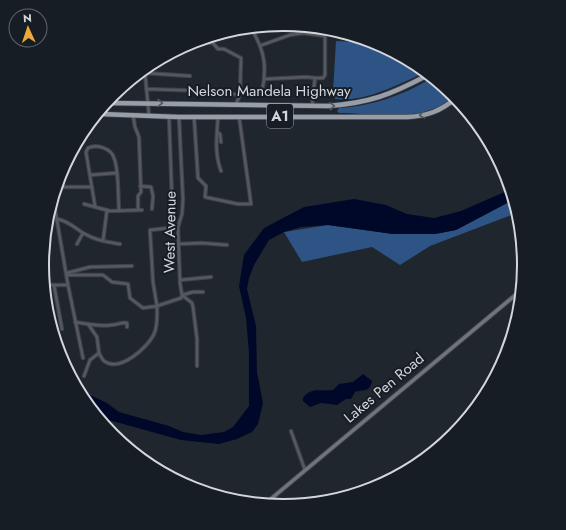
<svg xmlns="http://www.w3.org/2000/svg" width="566" height="530" viewBox="0 0 566 530" font-family="Jost,sans-serif">
<style>
.forest{fill:#2e5485}
.water{fill:#000829}
.lines{fill:none;stroke-linecap:round;stroke-linejoin:round}
.street-casing{stroke:#3d424a;stroke-width:4.5}
.secondary-casing{stroke:#3d424a;stroke-width:5.5}
.highway-casing{stroke:#3d424a;stroke-width:6}
.street{stroke:#55585c;stroke-width:2.5}
.secondary{stroke:#70747b;stroke-width:3.5}
.highway{stroke:#979ea8;stroke-width:4.5}
.oneway{stroke:#51575f}
.labels{text-anchor:middle;dominant-baseline:central;stroke-width:4;stroke-linejoin:round;paint-order:stroke}
.shield{fill:#171d24;stroke:#9b9fa5;stroke-width:1}
.shield-label{font-size:14px;font-weight:bold;fill:#d3d7dc}
.street-label{font-size:15px;fill:#d3d7dc;stroke:#171d24}
.rim{fill:none;stroke:#d3d7dc;stroke-width:2}
</style>
<rect width="100%" height="100%" fill="#20262e"/>
<!-- forest -->
<path class="forest" d="M 336,41 L 377,43 L 422,74 C 394,86 366,102 335,99 L 333,92 Z
M 430,79 L 454,96 C 425,124 376,113 339,113 L 337,111 L 339,108 C 371,106 402,96 430,79 Z
M 511,201 L 514,214 L 430,246 L 400,265 L 372,247 L 302,262 L 284,232 L 328,225 L 393,234 L 435,234 L 456,230 Z"/>
<!-- water -->
<path class="water" d="M 509,190 L 511,201 L 456,230 L 435,234 L 393,234 L 328,225 L 301,227 L 284,232 L 269,240 L 254,265 L 249,278 L 247,289 L 256,326 L 257,372 L 263,403 L 258,424 L 252,432 L 237,439 L 219,444 L 181,440 L 105,419 L 98,413 L 77,382 L 90,395 L 107,403 L 119,412 L 169,426 L 183,432 L 201,435 L 224,432 L 233,427 L 249,406 L 249,353 L 246,318 L 239,286 L 244,255 L 264,228 L 304,207 L 354,199 L 386,205 L 407,214 L 434,218 L 461,211 Z
M 363,374 L 372,381 C 370,393 363,389 355,392 L 351,399 L 346,399 L 337,405 L 321,403 L 310,407 L 303,401 L 303,398 C 311,386 322,392 333,390 L 339,384 L 353,382 Z"/>
<g class="lines">
<!-- street casing -->
<g class="street-casing">
<path id="street" d="M 195,42 L 213,43 L 218,49 L 224,49 L 241,58 L 240,95 L 236,104
M 262,45 L 290,35 L 303,33 L 325,36
M 145,73 L 190,76
M 145,73 L 149,115
M 265,79 L 307,77 L 315,78
M 146,89 L 208,91 L 240,95
M 239,93 L 262,92 C 267,68 265,51 252,30
M 312,106 L 315,78 L 323,78 L 325,75 L 325,32
M 133,115 L 135,127 L 139,137 L 141,192 L 138,196 L 138,210
M 169,116 L 172,199
M 194,116 L 198,178 L 206,186 L 205,197 L 238,204 L 251,204 L 239,116
M 218,116 C 217,136 214,152 221,171
M 179,117 L 183,200 L 182,214 L 178,227 L 180,283 L 182,295 L 192,303 L 193,307 L 197,339 L 197,366
M 217,132 L 220,134 L 221,142
M 90,175 L 116,173
M 140,186 L 151,187 L 153,196 L 152,209
M 58,187 L 92,187
M 54,203 L 68,285 L 83,358
M 84,204 L 110,211 L 142,210
M 95,206 L 86,152 L 88,148 C 97,144 111,148 114,158 C 119,169 118,198 119,211
M 57,219 C 70,221 76,230 87,235 C 97,241 108,242 120,244
M 103,241 L 107,210
M 77,244 L 83,233
M 178,244 L 202,243 L 227,245
M 67,273 L 90,267 L 132,266
M 67,275 L 103,275 L 112,282 L 128,284 L 130,298 L 143,308 L 157,306 L 153,282 L 150,230 L 178,227
M 180,280 L 211,277
M 46,285 L 68,285
M 54,285 L 62,329
M 75,322 C 87,324 99,327 111,325 C 117,325 121,322 127,323 L 127,327
M 99,353 C 100,355 102,359 104,361 C 120,373 148,347 154,334 C 158,326 157,315 157,306 L 181,298 L 182,295 L 193,292 L 203,292
M 84,376 L 90,360 L 99,353 L 97,337 L 88,324
M 291,431 L 305,470"/>
</g>
<!-- secondary casing -->
<g class="secondary-casing">
<path id="secondary" d="M 266,503 L 519,292"/>
</g>
<!-- highway casing -->
<g class="highway-casing">
<path id="highway" d="M 107,103 L 328,106 C 369,103 390,95 426,76
M 100,114 L 179,117 L 408,117 C 427,116 441,111 456,98"/>
</g>
<!-- street -->
<use href="#street" class="street"/>
<!-- secondary -->
<use href="#secondary" class="secondary"/>
<!-- highway -->
<use href="#highway" class="highway"/>
</g>
<!-- one-way arrows -->
<defs><path id="oneway-chevron" d="M-2-3.5L2.5 0L-2 3.5" fill="none" stroke-width="1.6" stroke-linecap="round" stroke-linejoin="round"/></defs>
<g class="oneway">
<use href="#oneway-chevron" transform="translate(160 103) rotate(1)"/>
<use href="#oneway-chevron" transform="translate(332 106) rotate(-4)"/>
<use href="#oneway-chevron" transform="translate(422 115) rotate(171)"/>
</g>
<g class="labels">
<!-- shield labels -->
<rect class="shield" x="267" y="104" width="26" height="24" rx="3"/>
<g class="shield-label">
<text x="280" y="116">A1</text>
</g>
<!-- street labels -->
<g class="street-label">
<text x="269" y="91">Nelson Mandela Highway</text>
<text transform="translate(170 232) rotate(-89)">West Avenue</text>
<text transform="translate(384 388) rotate(-40)">Lakes Pen Road</text>
</g>
</g>
<!-- crop -->
<path d="M0 0H566V530H0ZM49 265a234 234 0 1 1 468 0a234 234 0 1 1-468 0Z" fill="#171d24" fill-rule="evenodd"/>
<path class="rim" d="M49 265a234 234 0 1 1 468 0a234 234 0 1 1-468 0Z"/>
<!-- north arrow -->
<g transform="translate(28 28) rotate(357)"><circle r="19" fill="#171d24" stroke="#62676e"/>
<path d="M0-3L7 15L0 10L-7 15Z" fill="#eca93a"/>
<text y="-6" font-size="11" font-weight="bold" text-anchor="middle" fill="#d3d7dc">N</text>
</g>
</svg>
